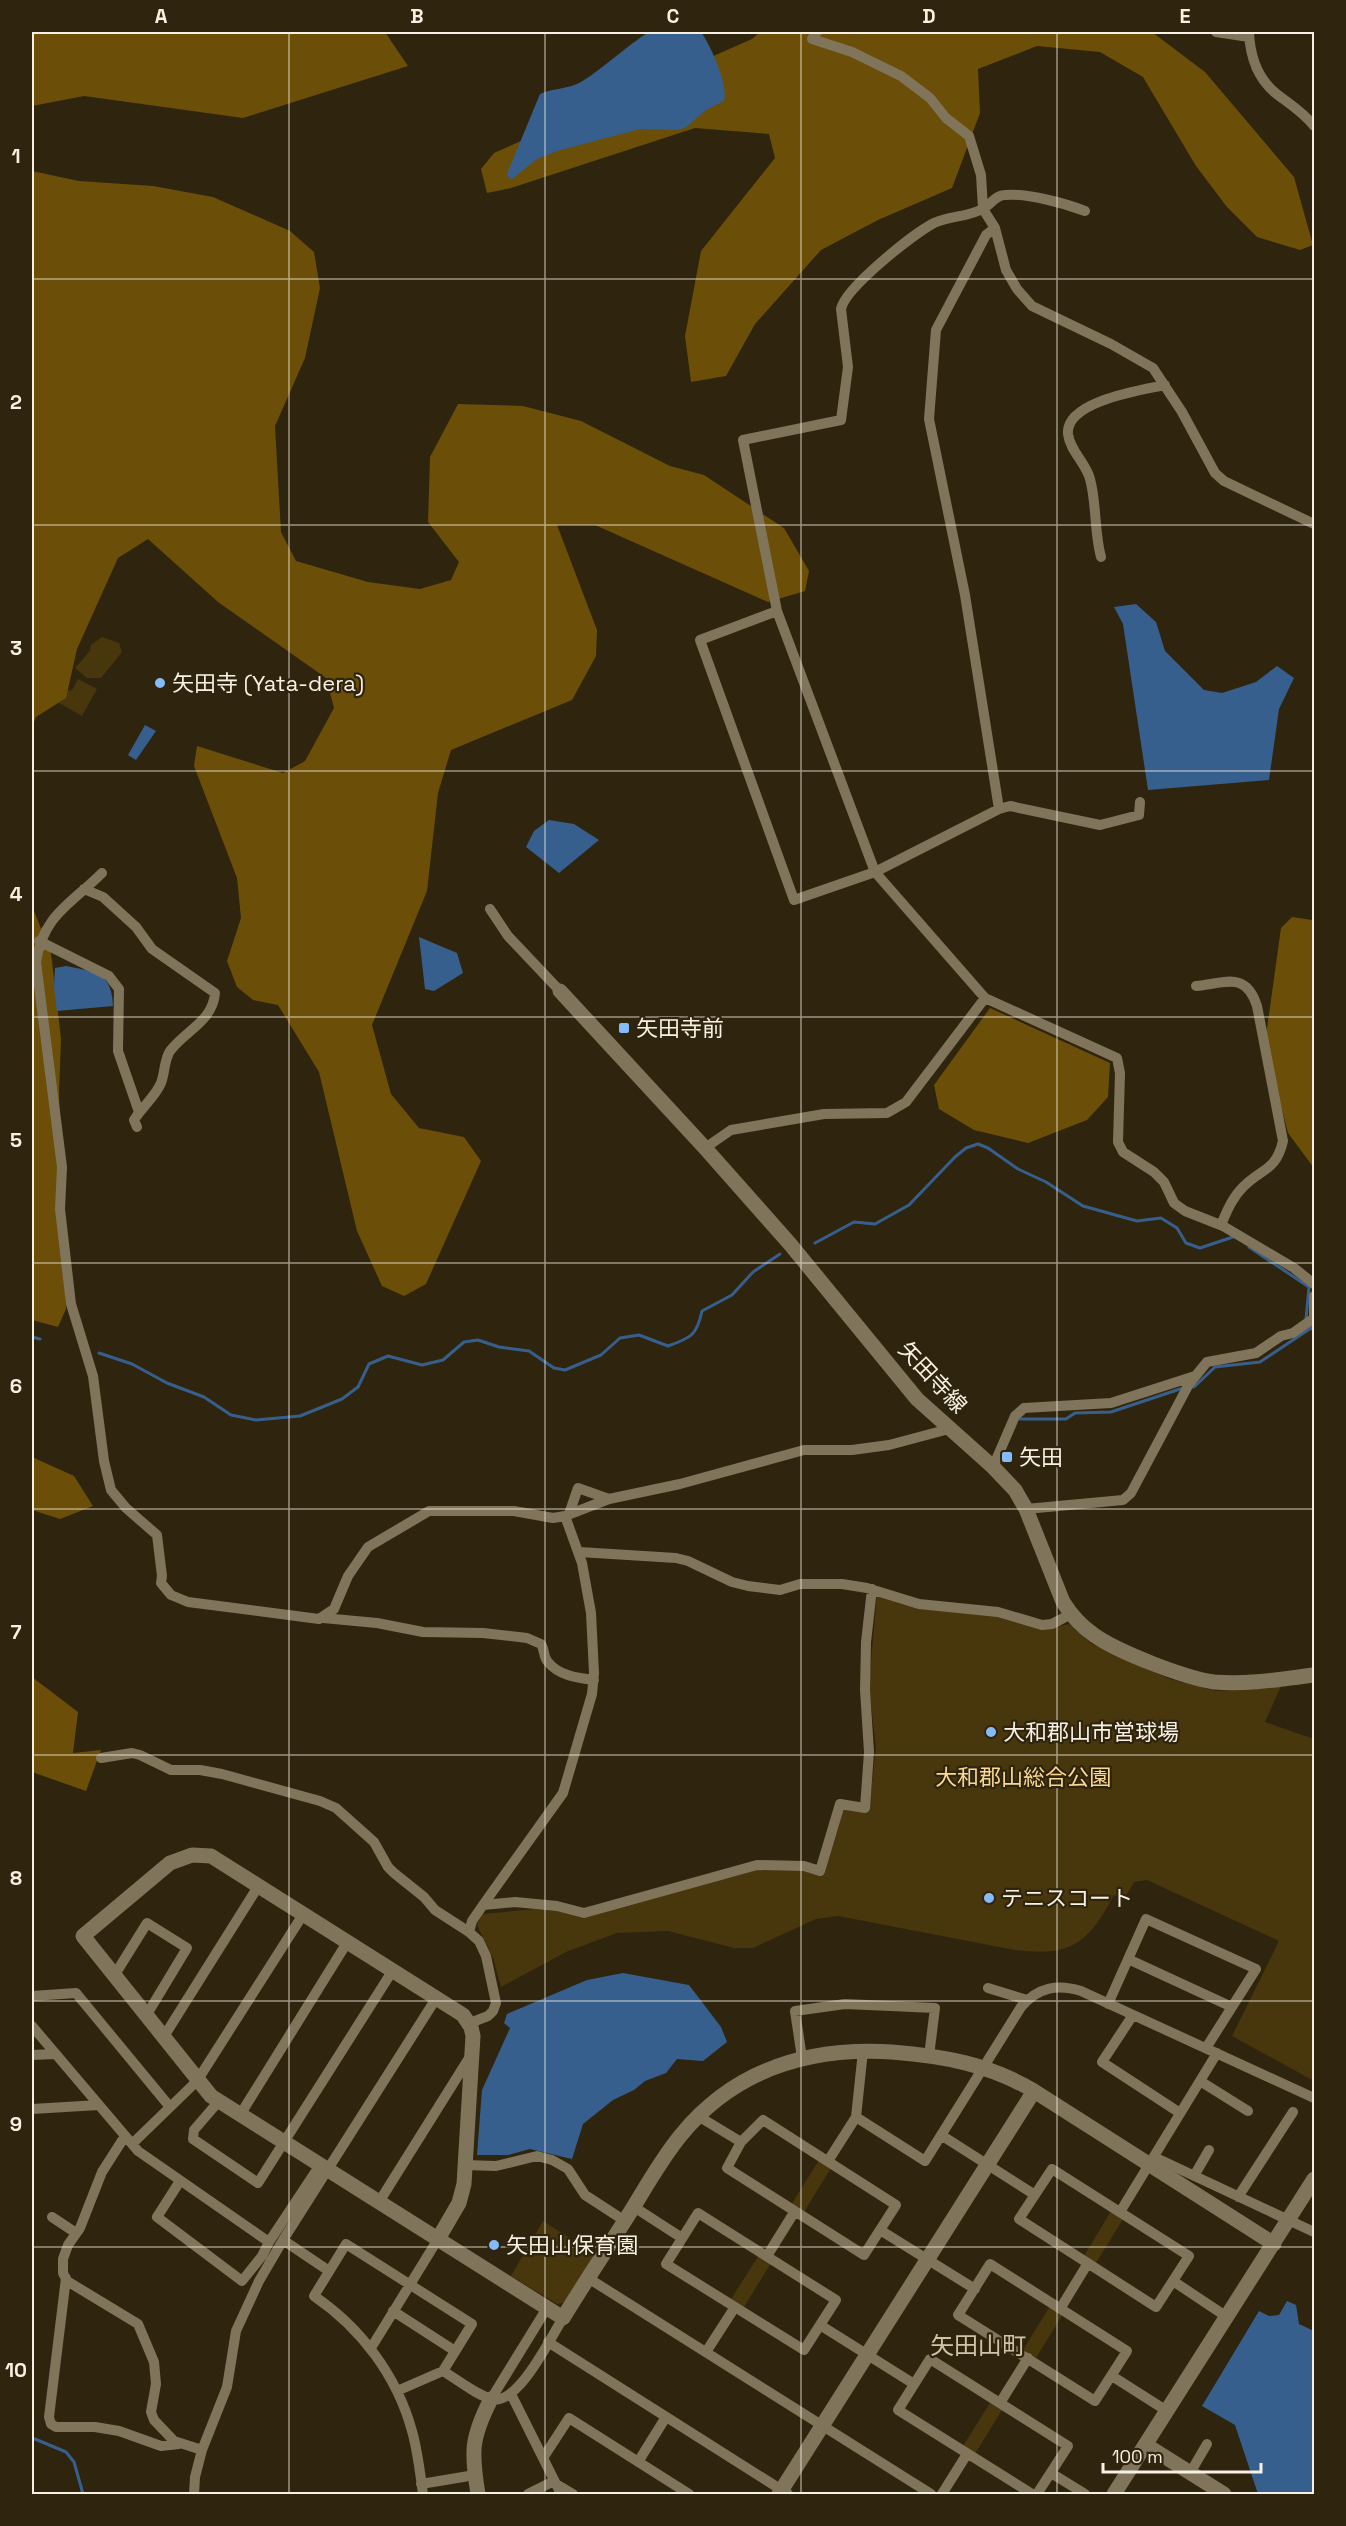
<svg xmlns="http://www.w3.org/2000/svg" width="1346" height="2526" viewBox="0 0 1346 2526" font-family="'Space Grotesk','Noto Sans JP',sans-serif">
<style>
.green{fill:#48360d}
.forest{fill:#6b4f08}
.water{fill:#375f8d}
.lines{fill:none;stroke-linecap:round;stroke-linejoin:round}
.stream{stroke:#375f8d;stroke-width:3}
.street{stroke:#80745b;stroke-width:10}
.secondary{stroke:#80745b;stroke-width:15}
.grid{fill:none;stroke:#f8f1e3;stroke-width:1.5;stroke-opacity:0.55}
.poi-dot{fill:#85bbfb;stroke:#2f240d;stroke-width:2}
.labels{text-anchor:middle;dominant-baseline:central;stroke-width:4.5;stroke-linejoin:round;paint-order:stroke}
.poi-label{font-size:22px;fill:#f8f1e3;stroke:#2f240d;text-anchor:start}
.street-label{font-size:22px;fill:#f8f1e3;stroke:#2f240d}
.park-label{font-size:22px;fill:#fad893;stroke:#2f240d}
.neighbourhood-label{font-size:24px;fill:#d1c3a8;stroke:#2f240d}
.neatline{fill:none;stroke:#f8f1e3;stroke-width:2}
.grid-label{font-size:20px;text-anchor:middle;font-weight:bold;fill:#f8f1e3}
</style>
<rect width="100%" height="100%" fill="#2f240d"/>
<!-- green -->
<path class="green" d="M 102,637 L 119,643 L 122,652 L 101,678 L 87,678 L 75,668 L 90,651 L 91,645 Z
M 78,679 L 97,689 L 82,716 L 54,700 L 57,692 L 72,690 Z
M 877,1594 L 996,1616 L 1046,1629 L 1069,1624 L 1092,1644 L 1170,1679 L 1216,1691 L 1281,1686 L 1265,1722 L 1314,1739 L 1314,2081 L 1232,2036 L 1279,1941 L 1147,1880 L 1134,1882 L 1124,1899 L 1114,1895 C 1088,1943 1072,1957 1015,1950 L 838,1916 L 816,1919 L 753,1948 L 734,1948 L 668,1931 L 617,1933 L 566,1952 L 501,1987 L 493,1958 L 477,1925 L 482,1914 L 536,1909 L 594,1914 L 771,1866 L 824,1870 L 842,1807 L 869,1810 L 876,1748 L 869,1685 Z
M 819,2160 L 831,2168 L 804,2212 L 791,2205 Z
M 1111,2211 L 1123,2219 L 1096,2263 L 1084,2256 Z
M 543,2221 L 596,2255 L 567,2302 L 557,2304 L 511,2276 Z
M 759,2255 L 771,2263 L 744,2307 L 731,2299 Z
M 1050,2306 L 1063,2314 L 1036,2358 L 1023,2350 Z
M 990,2403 L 1002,2410 L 975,2454 L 963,2446 Z"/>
<!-- forest -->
<path class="forest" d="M 32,32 L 385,32 L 408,66 L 243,118 L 84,96 L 32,106 Z
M 760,32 L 1152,32 L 1205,72 L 1294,177 L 1313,245 L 1300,250 L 1257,237 L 1227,207 L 1196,166 L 1143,77 L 1100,52 L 1037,46 L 978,69 L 980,113 L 952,188 L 878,220 L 821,250 L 755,324 L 726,376 L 691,382 L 685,336 L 701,251 L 775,158 L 769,134 L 695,128 L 511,188 L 487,193 L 481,169 L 494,153 L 752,39 Z
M 32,171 L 79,181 L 153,186 L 213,197 L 290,231 L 314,252 L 320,288 L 305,358 L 275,426 L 281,532 L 296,561 L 368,582 L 420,589 L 451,580 L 459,562 L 428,522 L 430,457 L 458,404 L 523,406 L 581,421 L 670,466 L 704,475 L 784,528 L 809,571 L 805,591 L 768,602 L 595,525 L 557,525 L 597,630 L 596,656 L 572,700 L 451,750 L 438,793 L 427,891 L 372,1025 L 391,1094 L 419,1128 L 464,1137 L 481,1161 L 426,1284 L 404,1296 L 382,1286 L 357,1231 L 319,1072 L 278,1005 L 253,1000 L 237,987 L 227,961 L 241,918 L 237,878 L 194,766 L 197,746 L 283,773 L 305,761 L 334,708 L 326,678 L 218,602 L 148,539 L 118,558 L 77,649 L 66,698 L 36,717 L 32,728 Z
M 32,906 L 51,953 L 61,1039 L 59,1093 L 66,1309 L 58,1327 L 32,1320 Z
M 1292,917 L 1312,920 L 1314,927 L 1314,1168 L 1288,1133 L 1265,1043 L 1281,928 Z
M 990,1008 L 1110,1063 L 1108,1097 L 1087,1120 L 1028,1143 L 974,1130 L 939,1109 L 934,1085 Z
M 32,1457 L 74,1476 L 93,1506 L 60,1519 L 32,1510 Z
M 32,1677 L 78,1712 L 73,1753 L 101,1750 L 86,1791 L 32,1772 Z"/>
<!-- water -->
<path class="water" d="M 649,32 L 701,32 C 710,44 729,86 724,101 L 706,110 L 686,127 L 679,130 L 640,129 L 557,151 L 537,159 L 512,179 L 509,178 L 507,174 L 540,94 C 553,88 569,89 581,82 C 605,67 625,47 649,32 Z
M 1136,604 L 1156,622 L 1165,651 L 1204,690 L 1222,693 L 1256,682 L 1277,666 L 1294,678 L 1279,709 L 1269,780 L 1148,790 L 1123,624 L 1114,607 Z
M 145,725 L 156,731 L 136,760 L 128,755 Z
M 549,820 L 574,824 L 599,840 L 559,873 L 526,847 L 534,831 Z
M 419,937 L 457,953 L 463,973 L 434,991 L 425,989 Z
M 66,966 C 95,972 112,972 113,1006 L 57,1011 L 54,986 L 55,968 Z
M 623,1973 L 689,1985 L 721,2027 L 727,2042 L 703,2061 L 677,2059 L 666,2073 L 645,2081 L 634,2090 L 613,2100 L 583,2124 L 572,2159 L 530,2149 L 508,2155 L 477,2155 L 482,2090 L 510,2028 L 504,2023 L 507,2014 L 587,1980 Z
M 1287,2301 L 1296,2305 L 1299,2324 L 1314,2331 L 1314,2494 L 1258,2494 L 1235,2425 L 1202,2406 L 1259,2311 L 1269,2316 L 1279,2315 Z"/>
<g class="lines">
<!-- stream -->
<path class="stream" d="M 815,1243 L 854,1222 L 875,1224 L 909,1205 L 955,1157 L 966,1148 L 978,1144 L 988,1148 L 1018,1169 L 1046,1182 L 1083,1206 L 1137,1221 L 1161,1218 L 1177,1228 L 1186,1243 L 1200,1248 L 1233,1237
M 1249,1247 L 1309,1287 L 1306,1319
M 1309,1325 L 1314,1331
M 32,1337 L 40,1339
M 99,1353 L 132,1364 L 167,1383 L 204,1397 L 231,1415 L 256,1420 L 300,1416 L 342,1399 L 358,1387 L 369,1364 L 388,1356 L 422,1365 L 443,1360 L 464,1342 L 478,1340 L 499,1347 L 529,1351 L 554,1368 L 565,1370 L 601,1355 L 620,1338 L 639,1335 L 668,1346 C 691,1338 697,1335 702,1311 L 732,1295 L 753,1272 L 780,1254
M 1189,1387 L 1194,1387 L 1215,1367 L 1260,1362 L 1311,1328
M 1020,1419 L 1066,1419 L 1075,1413 L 1111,1412 L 1183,1388
M 35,2439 L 66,2452 L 74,2462 L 83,2494"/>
<!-- street -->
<path class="street" d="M 817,32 L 812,39 L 852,52 L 901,76 L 930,98 L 946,118 L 969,136 L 981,175 L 983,209 L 995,228 L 1006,270 L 1017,289 L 1032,306 L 1111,344 L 1153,368 L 1182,412 L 1215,473 L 1224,481 L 1314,524
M 1216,32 L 1249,37
M 1249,32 C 1250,56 1258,80 1278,95 C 1291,105 1304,113 1314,126
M 995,228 L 986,235 L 936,330 L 929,419 L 965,595 L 999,809
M 1101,557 C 1094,532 1097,505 1090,479 C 1086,463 1070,451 1068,434 C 1065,401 1142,390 1165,385
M 777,611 L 700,640 L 794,900 L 875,872 L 999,809 L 1010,806 L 1100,825 L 1139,815 L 1140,802
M 102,873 C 71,904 43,915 36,962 L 62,1167 L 60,1209 L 71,1304 L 93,1376 L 104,1461 L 111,1490 L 126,1508 L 157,1535 L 162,1576 L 161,1583 L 171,1595 L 188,1602 L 319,1619 L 334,1609 L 348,1576 L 368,1547 L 429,1511 L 514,1511 L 553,1518 L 565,1516 L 609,1499 L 680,1484 L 804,1450 L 852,1450 L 889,1445 L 949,1429
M 84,889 L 103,897 L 136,927 L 152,949 L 215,993 C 213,1021 185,1031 170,1051 C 164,1060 165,1073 161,1083 C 155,1097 142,1107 134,1120 L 137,1127
M 490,909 L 508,936 L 560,991
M 39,941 L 109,976 L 119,989 L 118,1051 L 139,1112
M 1196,986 C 1226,983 1246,971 1257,1006 L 1283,1141 C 1276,1171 1262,1168 1243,1187 C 1232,1198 1227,1211 1221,1225
M 985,998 L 1117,1058 L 1120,1073 L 1118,1142 L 1123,1152 L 1154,1172 L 1164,1182 L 1174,1203 L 1185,1211 L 1223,1226 L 1294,1268 L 1314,1284
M 705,1148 L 731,1130 L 824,1114 L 887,1113 L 906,1102 L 985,998 L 875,872 L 777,611 L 743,440 L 841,420 L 848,367 L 841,309 C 845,288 913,234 934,223 C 949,216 968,217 982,209 C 991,205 995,195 1005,195 C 1027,193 1064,203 1085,211
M 993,1467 L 1015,1416 L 1024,1408 L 1111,1403 L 1195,1376
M 1026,1509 L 1123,1500 L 1131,1493 L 1189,1384 L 1207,1362 L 1256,1353 L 1281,1336 L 1293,1333 L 1314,1318 L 1314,1296
M 569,1514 L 578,1488 L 609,1499
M 579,1552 L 676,1558 L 688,1561 L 732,1582 L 748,1586 L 780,1590 L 800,1584 L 842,1584 L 867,1588 L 919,1604 L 998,1612 L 1042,1625 L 1052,1624 L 1071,1614
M 323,1618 L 377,1623 L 423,1632 L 483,1633 L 527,1638 L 541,1644 C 545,1650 543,1657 548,1662 C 559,1676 578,1678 594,1680
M 101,1758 L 132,1753 L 140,1755 L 171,1770 L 200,1770 L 222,1774 L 320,1801 L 336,1808 L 374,1842 L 388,1867 L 394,1873 L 424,1897 L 435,1910 L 469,1932 L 479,1941 L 486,1956 L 496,2003 L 493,2011 L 488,2016 L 470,2023
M 483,1905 L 515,1902 L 557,1906 L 584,1913 L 757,1865 L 804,1866 L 820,1871 L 840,1804 L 865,1808 L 869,1752 L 865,1690 L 866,1642 L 872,1589
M 469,1932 L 472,1921 L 483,1905 L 563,1793 L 592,1694 L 594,1673 L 591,1613 L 582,1563 L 565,1516
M 1128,1959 L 1232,2007
M 114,1976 L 147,1923 L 187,1948 L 146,2016
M 988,1988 L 1027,2000
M 32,1996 L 76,1993 L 170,2107
M 1108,2004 L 1146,1919 L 1256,1969 L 1206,2048
M 1133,2015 L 1102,2062 L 1180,2113
M 32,2026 L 138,2151 L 269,2242
M 163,2038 L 259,1885
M 32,2055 L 55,2054
M 802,2058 L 795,2011 L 845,2004 L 935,2008 L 929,2056
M 1200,2081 L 1248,2111
M 219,2101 L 194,2130 L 193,2139 L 258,2183 L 393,1970
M 32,2109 L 99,2105
M 240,2115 L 348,1941
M 698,2116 L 741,2142
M 856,2117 L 925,2161 L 1021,2007 C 1038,1987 1057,1984 1081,1991 L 1314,2098
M 763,2120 L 896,2205 L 864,2255 L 727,2168 L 741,2142 Z
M 941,2135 L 1035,2195
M 125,2136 L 102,2172 L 80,2228 L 68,2245 L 63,2259 L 63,2273 L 67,2281 L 138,2324 L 154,2362 L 156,2384 L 151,2412 L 154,2420 L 174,2441 L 202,2450
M 132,2144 L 197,2081 L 304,1913
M 1154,2157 L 1314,2232
M 828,2161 L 856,2117 L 863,2051
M 465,2165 L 496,2166 L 537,2156 L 552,2160 L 568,2169 L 585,2195 L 625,2221
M 1052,2169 L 1189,2256 L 1156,2307 L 1019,2219 Z
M 1194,2176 L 1209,2150
M 180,2181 L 157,2217 L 242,2281 L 262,2256 L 269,2242 L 320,2165
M 1238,2197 L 1293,2112
M 379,2202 L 471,2055
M 634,2207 L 682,2238
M 1120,2212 L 1217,2053
M 698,2213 L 836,2300 L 804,2350 L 666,2264 Z
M 52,2217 L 76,2233
M 880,2230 L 975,2289
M 283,2240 L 329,2271
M 767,2256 L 795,2211
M 990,2264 L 1127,2351 L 1095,2401 L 958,2315 Z
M 66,2278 L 49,2417 L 51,2424 L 56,2427 L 95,2427 L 119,2431 L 161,2446 L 179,2444
M 588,2278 L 931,2494
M 1173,2281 L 1227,2317
M 1060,2309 L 1088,2263
M 393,2311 L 455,2351
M 820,2325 L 914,2384
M 548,2342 L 788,2494
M 371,2348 L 438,2239
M 706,2352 L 735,2307
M 443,2371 C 458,2380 476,2395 492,2399 C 518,2406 551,2337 563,2318
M 1112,2376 L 1167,2411
M 397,2391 L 443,2371 L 472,2324 L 346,2244 L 314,2296 C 361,2328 397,2376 412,2431 C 418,2452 420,2473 423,2494
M 511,2394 L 561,2494
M 491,2399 L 547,2308
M 1000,2403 L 1028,2358
M 543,2458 L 569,2418 L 689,2494
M 638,2462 L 666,2417
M 1051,2473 L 1085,2494
M 1190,2473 L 1207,2444
M 421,2484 L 475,2475
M 556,2484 L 573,2494
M 194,2494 L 195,2477 L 202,2450 L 227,2387 L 236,2331 L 259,2281 L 283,2240 L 437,1997
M 528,2494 L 554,2481
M 942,2494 L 967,2454
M 1032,2494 L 898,2410 L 930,2359 L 1068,2446 L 1037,2494"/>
<!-- secondary -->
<path class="secondary" d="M 560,991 L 705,1148 L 790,1244 L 917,1399 L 993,1467 L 1015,1490 L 1026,1509 L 1063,1602 C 1071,1615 1081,1626 1094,1635 C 1118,1652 1185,1678 1214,1682 C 1247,1685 1282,1679 1314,1675
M 438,2239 L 459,2203 L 464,2184 L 473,2036 L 471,2027 L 463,2015 L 211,1856 L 192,1855 L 170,1863 L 83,1936 L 211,2096 L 222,2103 L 563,2318 C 585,2282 609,2246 631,2211 C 647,2185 662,2158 681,2135 C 735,2069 810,2047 892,2052 C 943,2056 989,2064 1034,2091 L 1274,2244
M 1146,2445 L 1224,2494
M 478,2494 C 471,2452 471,2438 491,2399
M 779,2494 L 1034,2091
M 1114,2494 L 1314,2179"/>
</g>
<!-- grid -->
<path class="grid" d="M 289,32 L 289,2494M 545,32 L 545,2494M 801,32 L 801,2494M 1057,32 L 1057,2494M 32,279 L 1314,279M 32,525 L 1314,525M 32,771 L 1314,771M 32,1017 L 1314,1017M 32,1263 L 1314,1263M 32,1509 L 1314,1509M 32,1755 L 1314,1755M 32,2001 L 1314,2001M 32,2247 L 1314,2247"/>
<!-- markers -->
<g class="poi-dot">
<circle cx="160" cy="683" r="6"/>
<rect x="618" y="1022" width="12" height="12" rx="3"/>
<rect x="1001" y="1451" width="12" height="12" rx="3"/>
<circle cx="991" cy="1732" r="6"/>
<circle cx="989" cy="1898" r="6"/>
<circle cx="494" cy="2245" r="6"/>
</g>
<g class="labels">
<!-- poi labels -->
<g class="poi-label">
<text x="172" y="683">矢田寺 (Yata-dera)</text>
<text x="636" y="1028">矢田寺前</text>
<text x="1019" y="1457">矢田</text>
<text x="1003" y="1732">大和郡山市営球場</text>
<text x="1001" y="1898">テニスコート</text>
<text x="506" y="2245">矢田山保育園</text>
</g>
<!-- street labels -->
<g class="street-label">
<text transform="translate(933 1377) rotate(47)">矢田寺線</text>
</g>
<!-- park labels -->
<g class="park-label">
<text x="1023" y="1777">大和郡山総合公園</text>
</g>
<!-- neighbourhood labels -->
<g class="neighbourhood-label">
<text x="978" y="2345">矢田山町</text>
</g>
</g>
<!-- border -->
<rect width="1346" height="2526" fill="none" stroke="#2f240d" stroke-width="66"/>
<!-- scale -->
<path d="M1103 2463v9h158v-9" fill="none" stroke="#f8f1e3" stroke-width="3"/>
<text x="1112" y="2463" font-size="18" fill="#f8f1e3" stroke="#2f240d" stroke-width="4.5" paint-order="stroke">100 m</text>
<rect x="33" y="33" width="1280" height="2460" class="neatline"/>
<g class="grid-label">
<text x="161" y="23">A</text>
<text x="417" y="23">B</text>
<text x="673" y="23">C</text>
<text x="929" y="23">D</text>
<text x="1185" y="23">E</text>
<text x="16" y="163">1</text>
<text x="16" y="409">2</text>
<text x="16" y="655">3</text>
<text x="16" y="901">4</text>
<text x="16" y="1147">5</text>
<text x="16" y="1393">6</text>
<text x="16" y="1639">7</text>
<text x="16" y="1885">8</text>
<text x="16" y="2131">9</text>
<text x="16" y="2377">10</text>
</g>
</svg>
